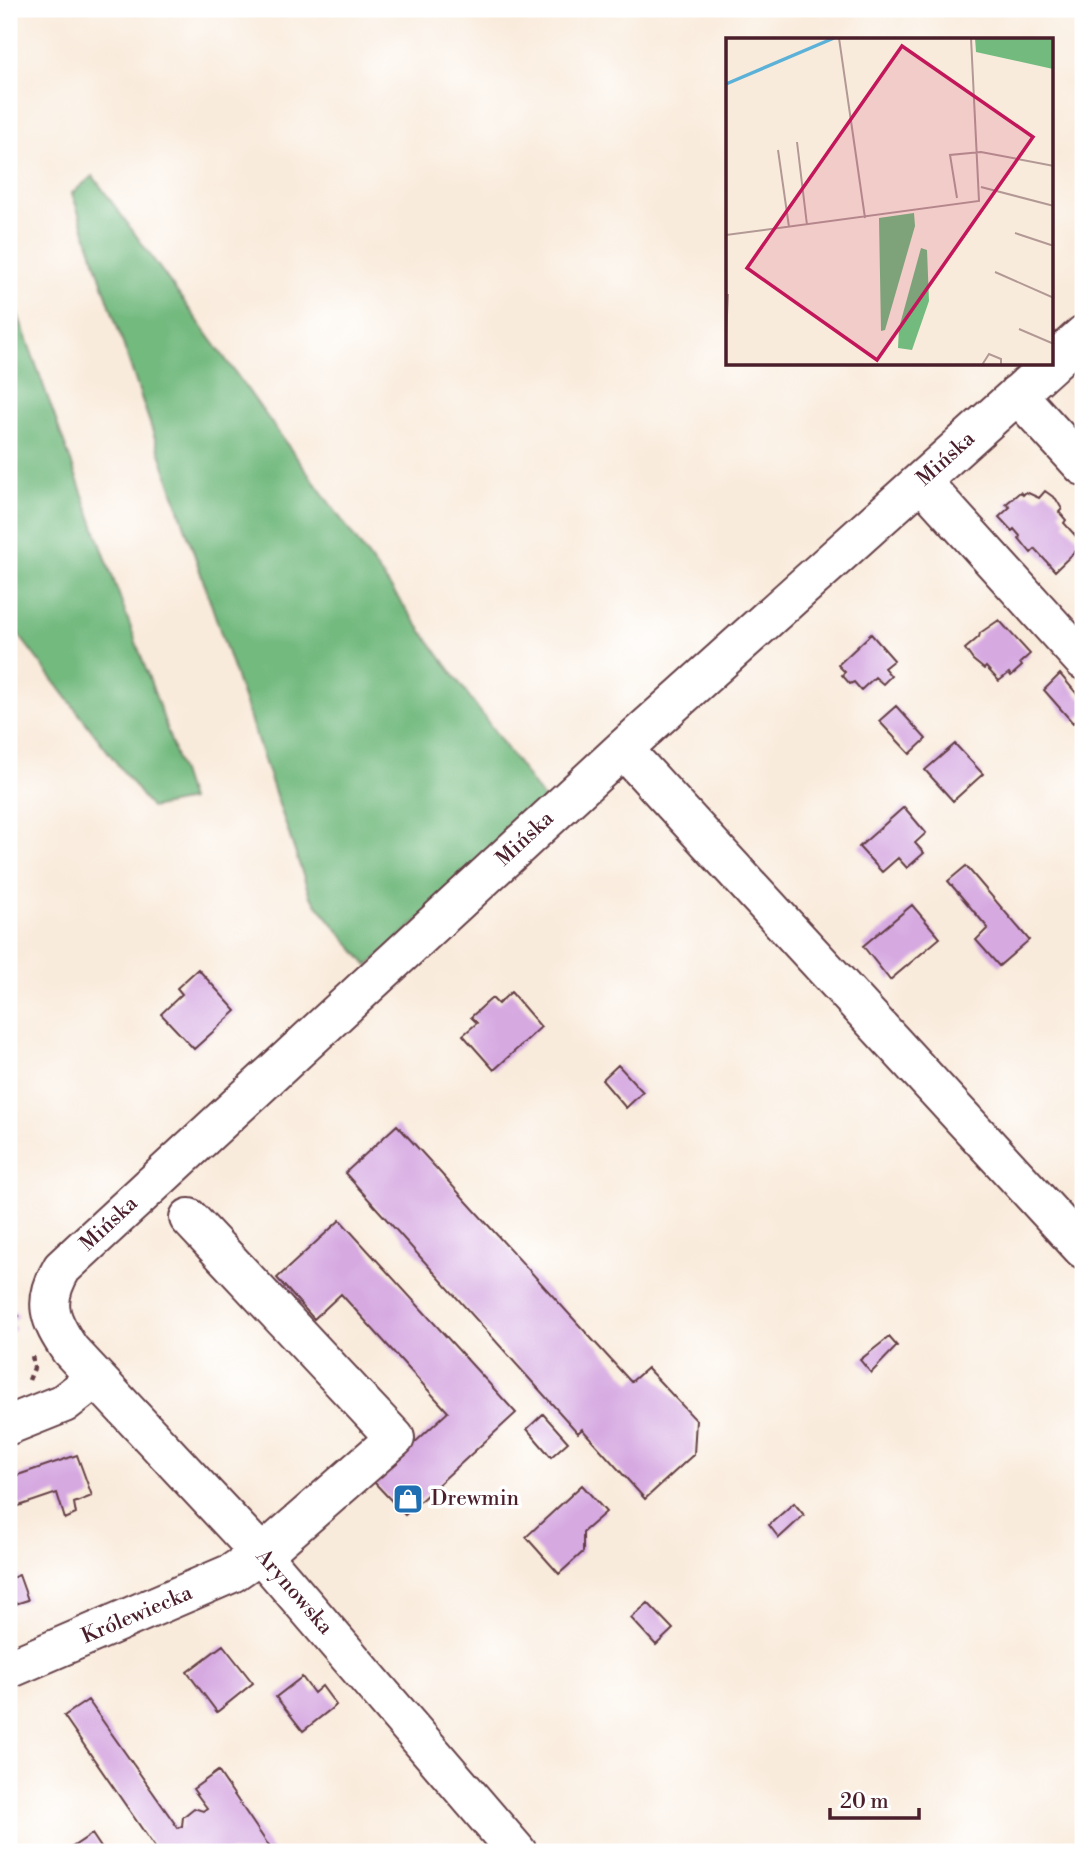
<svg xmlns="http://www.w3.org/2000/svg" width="1092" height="1861" viewBox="0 0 1092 1861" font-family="'Libre Bodoni',serif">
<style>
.forest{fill:#73ba7f;stroke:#5e6c55;stroke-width:2}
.building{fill:#d6a9e1}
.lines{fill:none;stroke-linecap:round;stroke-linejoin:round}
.minor-casing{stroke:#643e45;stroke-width:42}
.path{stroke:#643e45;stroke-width:4.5;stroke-dasharray:5 5;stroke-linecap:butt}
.minor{stroke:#fff;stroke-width:38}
.labels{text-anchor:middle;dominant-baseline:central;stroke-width:7;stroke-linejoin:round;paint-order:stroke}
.street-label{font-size:21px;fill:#4a1f2b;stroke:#fff}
.poi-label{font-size:21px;fill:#4a1f2b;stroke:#fff;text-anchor:start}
.inset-river{fill:none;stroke:#5bb1d7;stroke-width:3.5}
.inset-road{fill:none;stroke:#b39995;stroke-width:2}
.view{fill:#c2185b;fill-opacity:0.15;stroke:#c2185b;stroke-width:3.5}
.inset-edge{fill:none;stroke:#4a1f2b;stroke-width:3.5}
</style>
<rect width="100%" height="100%" fill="#fff"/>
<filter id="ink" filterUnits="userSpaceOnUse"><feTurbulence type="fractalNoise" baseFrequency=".0143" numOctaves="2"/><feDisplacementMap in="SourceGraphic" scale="14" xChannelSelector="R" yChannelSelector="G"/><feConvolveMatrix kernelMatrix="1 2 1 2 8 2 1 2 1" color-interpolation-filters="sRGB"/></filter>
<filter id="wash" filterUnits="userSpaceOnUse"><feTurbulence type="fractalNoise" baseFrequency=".00686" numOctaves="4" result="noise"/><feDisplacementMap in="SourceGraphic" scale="28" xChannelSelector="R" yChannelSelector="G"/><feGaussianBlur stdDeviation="1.57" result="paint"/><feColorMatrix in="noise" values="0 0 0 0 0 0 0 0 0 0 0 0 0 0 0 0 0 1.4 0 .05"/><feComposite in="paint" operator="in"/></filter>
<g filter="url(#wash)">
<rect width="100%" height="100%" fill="#f9ebdb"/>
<!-- forest -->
<path class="forest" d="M 93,176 L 547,804 L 368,966 L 310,896 L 72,193 Z
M 9,290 L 162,714 L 190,800 L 151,808 L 9,622 Z"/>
<g id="blocks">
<!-- building -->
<path class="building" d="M 1045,491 L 1056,499 L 1062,509 L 1059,512 L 1066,520 L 1064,523 L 1083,544 L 1055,571 L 1035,549 L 1031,553 L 1019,538 L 1020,536 L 1014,529 L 1012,531 L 999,517 L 1010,507 L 1006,504 L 1020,492 L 1023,495 L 1026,492 L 1039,498 Z
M 999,620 L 1030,654 L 1020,663 L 1022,666 L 1011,676 L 1009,673 L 999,681 L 986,667 L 984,669 L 973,660 L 965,649 L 979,637 L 980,633 Z
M 871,634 L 894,660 L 884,668 L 891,676 L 883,684 L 875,677 L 861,690 L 854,682 L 850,684 L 842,675 L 845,672 L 838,665 Z
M 1060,674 L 1083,701 L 1083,714 L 1073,723 L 1044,690 Z
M 896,706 L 926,739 L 910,754 L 879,721 Z
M 955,744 L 983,774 L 953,801 L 925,770 Z
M 904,807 L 926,833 L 915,843 L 924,853 L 907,868 L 898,858 L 882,872 L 859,847 Z
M 966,866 L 1029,940 L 999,966 L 976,940 L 988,928 L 948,881 Z
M 912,905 L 940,938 L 890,980 L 863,946 Z
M 198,969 L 236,1011 L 194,1049 L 161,1014 L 182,994 L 177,988 Z
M 511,992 L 541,1027 L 494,1070 L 463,1035 L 477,1023 L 471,1017 L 492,998 L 498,1004 Z
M 618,1065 L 643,1092 L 626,1108 L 602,1080 Z
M 397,1125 L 631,1382 L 647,1368 L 696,1420 L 694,1454 L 645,1499 L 582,1429 L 578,1433 L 345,1173 Z
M 340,1220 L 516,1413 L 405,1515 L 373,1481 L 448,1412 L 341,1294 L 314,1319 L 277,1278 Z
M 9,1305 L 19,1316 L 11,1323 L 16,1329 L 9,1335 Z
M 889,1337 L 897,1346 L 871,1373 L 860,1360 Z
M 543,1414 L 568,1442 L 551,1457 L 527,1429 Z
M 77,1455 L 92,1496 L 74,1503 L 76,1514 L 65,1519 L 57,1493 L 16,1507 L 9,1486 L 9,1478 Z
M 582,1485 L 606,1512 L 583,1532 L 583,1552 L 559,1574 L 526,1537 Z
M 794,1503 L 804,1515 L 779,1538 L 769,1525 Z
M 19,1575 L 28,1600 L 9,1606 L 9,1579 Z
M 648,1603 L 673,1629 L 656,1645 L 631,1618 Z
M 223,1645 L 253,1683 L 217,1712 L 187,1672 Z
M 302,1677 L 314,1693 L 322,1686 L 336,1705 L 303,1731 L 276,1697 Z
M 88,1700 L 178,1828 L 182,1826 L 183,1817 L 194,1808 L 203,1811 L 207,1808 L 193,1789 L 218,1771 L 273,1852 L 158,1852 L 64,1716 Z
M 92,1834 L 104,1852 L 65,1852 Z"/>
</g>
</g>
<g filter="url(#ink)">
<use href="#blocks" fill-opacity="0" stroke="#643e45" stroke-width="2"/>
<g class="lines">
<!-- minor casing -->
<g class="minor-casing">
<path id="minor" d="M 1052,363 L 1083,335
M 1017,394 L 1083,466
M 921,481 L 1083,660
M 623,749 L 1083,1249
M 9,1425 L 64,1403 L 96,1378
M 9,1669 L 232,1573 L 273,1545 L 395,1438 L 189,1218
M 517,1852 L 261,1554 L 70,1350 C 49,1319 42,1302 62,1268 L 623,749 L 1051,364"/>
</g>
<!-- path -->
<path class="path" d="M 29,1380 L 34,1368 L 32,1355"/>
<!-- minor -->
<use href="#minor" class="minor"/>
</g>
</g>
<!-- icons -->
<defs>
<g id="shop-square" transform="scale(1.575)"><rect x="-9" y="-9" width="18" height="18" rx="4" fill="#1f6fb2" stroke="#fff"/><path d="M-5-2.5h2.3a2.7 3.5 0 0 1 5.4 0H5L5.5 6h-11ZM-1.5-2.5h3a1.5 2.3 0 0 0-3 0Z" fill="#fff"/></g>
</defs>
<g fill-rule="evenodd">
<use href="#shop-square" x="408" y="1499"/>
</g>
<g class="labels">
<!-- street labels -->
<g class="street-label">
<text transform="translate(946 459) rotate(-42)">Mińska</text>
<text transform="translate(525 839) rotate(-43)">Mińska</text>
<text transform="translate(109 1224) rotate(-43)">Mińska</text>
<text transform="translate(294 1592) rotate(49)">Arynowska</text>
<text transform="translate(137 1615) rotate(-23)">Królewiecka</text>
</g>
<!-- poi labels -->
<g class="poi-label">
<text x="431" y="1499">Drewmin</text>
</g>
</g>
<!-- overview -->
<g transform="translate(726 38)">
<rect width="327" height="327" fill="#f9ebdb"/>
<path d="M 249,0 L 327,0 L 327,31 L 250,14 ZM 188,175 L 189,188 L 159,292 L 155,293 L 153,180 ZM 195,210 L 201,212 L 203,263 L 186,312 L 172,310 L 173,290 Z" fill="#73ba7f"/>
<path class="inset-river" d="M 0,46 L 108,0"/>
<path class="inset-road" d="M 113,0 L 139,180M 71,104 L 81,187M 52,112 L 63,189M 255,149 L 328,168M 231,160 L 224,117 L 255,114 L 328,128M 289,195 L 328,208M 0,197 L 253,163 L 245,0M 269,234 L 328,260M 293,291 L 328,306M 0,298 L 2,256M 256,327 L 263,316 L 275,321 L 275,327"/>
<path class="view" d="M 176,8 L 307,99 L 151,322 L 21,230 Z"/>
<rect width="327" height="327" class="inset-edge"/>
</g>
<!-- margin -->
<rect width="1092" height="1861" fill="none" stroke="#fff" stroke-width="35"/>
<!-- scale -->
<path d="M830 1808v10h89v-10" fill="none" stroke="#4a1f2b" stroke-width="3.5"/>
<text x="840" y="1808" font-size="21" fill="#4a1f2b" stroke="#ffffff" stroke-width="5" paint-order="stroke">20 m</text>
</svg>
